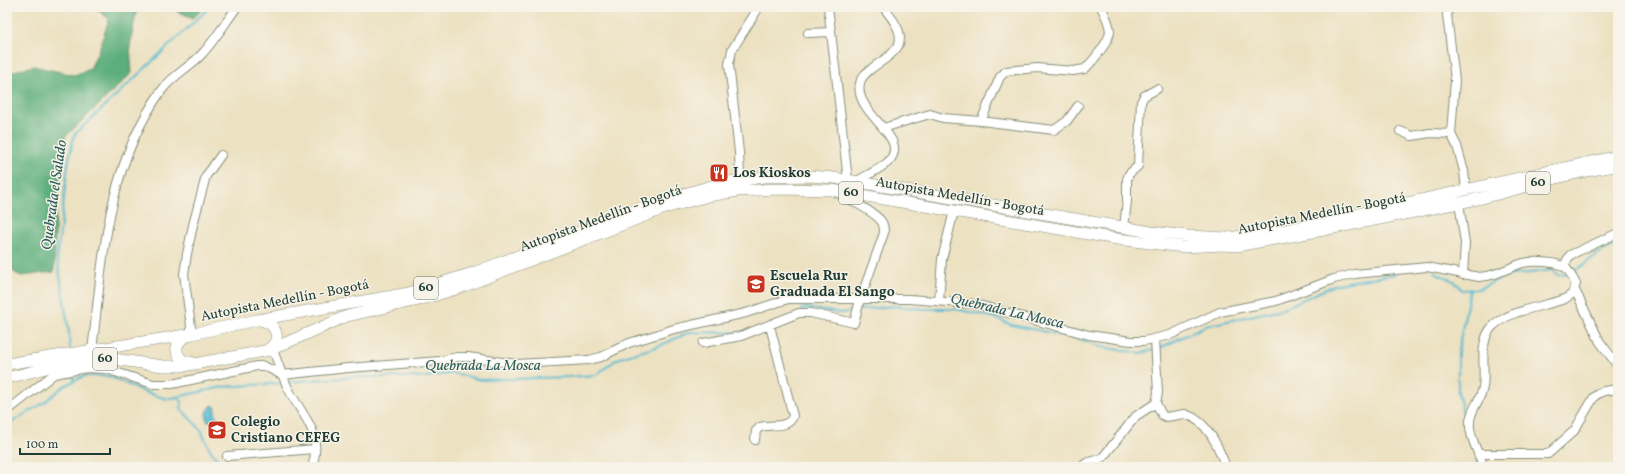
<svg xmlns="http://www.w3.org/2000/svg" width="1625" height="474" viewBox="0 0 1625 474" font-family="Vollkorn,serif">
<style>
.forest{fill:#5cae7b;stroke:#3e7658}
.water{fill:#53bad1;stroke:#397c82}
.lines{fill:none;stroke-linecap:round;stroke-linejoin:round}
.stream{stroke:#53bad1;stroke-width:2}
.minor-casing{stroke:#868f7a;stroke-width:10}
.highway-casing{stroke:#868f7a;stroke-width:12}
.minor{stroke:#fff;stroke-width:8}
.highway{stroke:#fff;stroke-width:11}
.labels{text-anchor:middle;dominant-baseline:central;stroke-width:3;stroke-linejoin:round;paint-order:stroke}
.shield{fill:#f7f3e8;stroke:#60746a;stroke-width:1}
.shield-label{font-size:13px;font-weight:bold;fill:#1f3d34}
.poi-label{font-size:14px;font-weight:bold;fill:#1f3d34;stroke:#f7f3e8;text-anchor:start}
.street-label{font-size:14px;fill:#1f3d34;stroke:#f7f3e8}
.water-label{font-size:15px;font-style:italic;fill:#2c5c5b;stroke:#f7f3e8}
</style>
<rect width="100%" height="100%" fill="#f7f3e8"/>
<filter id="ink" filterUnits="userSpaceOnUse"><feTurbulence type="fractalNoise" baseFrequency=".025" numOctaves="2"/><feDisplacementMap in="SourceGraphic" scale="8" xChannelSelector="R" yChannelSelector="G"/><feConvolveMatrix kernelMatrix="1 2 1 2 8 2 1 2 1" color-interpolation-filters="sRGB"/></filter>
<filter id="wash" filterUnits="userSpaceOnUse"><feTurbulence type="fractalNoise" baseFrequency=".012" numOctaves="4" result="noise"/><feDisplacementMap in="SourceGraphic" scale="16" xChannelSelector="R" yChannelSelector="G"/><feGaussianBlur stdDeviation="0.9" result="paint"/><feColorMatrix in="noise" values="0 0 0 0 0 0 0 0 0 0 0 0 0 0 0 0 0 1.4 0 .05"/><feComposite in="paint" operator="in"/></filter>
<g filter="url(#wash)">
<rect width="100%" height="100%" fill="#ece1c1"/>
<!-- forest -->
<path class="forest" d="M 94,7 L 144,7 L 136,12 L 130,46 L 132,73 L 65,137 L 56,208 L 54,272 L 21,276 L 13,272 L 7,223 L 7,73 L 33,66 L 74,75 L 90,69 L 100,47 L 109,19 Z
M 167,7 L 205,7 L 193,18 Z"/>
<!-- water -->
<path class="water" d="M 212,405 L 216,407 C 214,412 216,415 218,419 L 220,420 L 221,424 L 217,428 L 212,422 L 207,421 L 206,413 Z"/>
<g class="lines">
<!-- stream -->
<path class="stream" d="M 1434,272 L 1454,281 L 1462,290 L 1479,289 L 1504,276 L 1553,270 L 1558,275 L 1568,274
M 1572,273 L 1602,251 L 1618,243
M 801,310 L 805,308 L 841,313 L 854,311
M 860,310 L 892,306 L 924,309 L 955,309 L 993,317 L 1012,325 L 1080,339 L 1101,347 L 1141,353 L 1153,350
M 70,348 L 69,332 L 57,257 L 68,164 L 74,135 L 210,7
M 1158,349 L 1205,326 L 1282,309 L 1337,284 L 1396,274
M 73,375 L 74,381
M 287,382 L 354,377 L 426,377 L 454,373 L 481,380 L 568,377 L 596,375 L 617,359 L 659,346 L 690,332 L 737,333
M 177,397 L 182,401 L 181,409 L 201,430 L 208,446 L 215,457 L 223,463 L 226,467
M 1466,424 L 1458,393 L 1458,351 L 1470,289
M 7,425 L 45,402 L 64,386 L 84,376 L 109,376 L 145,392 L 167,399 L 223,387 L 283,383
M 1476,459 L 1479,467"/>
</g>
</g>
<g filter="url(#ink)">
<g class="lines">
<!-- minor casing -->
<g class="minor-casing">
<path id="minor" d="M 828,7 L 831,32
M 1449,7 L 1447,15 L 1455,80 L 1451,134 L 1457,146 L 1464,171 L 1466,190
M 808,33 L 831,32 L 848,180
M 981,121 L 1054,130 L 1067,121 L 1078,106
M 883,128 L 930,114 L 943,118 L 981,121 L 1000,77 L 1006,71 L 1037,68 L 1073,71 L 1085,69 C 1092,62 1110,41 1110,31 C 1109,23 1105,14 1101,7
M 1400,131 L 1412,136 L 1430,133 L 1451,134
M 740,179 L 739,152 L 729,64 L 732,50 L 759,7
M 857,181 C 867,175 879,170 888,162 C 913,137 853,115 860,83 C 861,77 866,73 871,69 C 878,63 889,58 895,50 C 908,36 892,18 883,7
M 1459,203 L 1465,243 L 1463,275
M 1124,227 L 1127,201 L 1127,179 L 1129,174 L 1138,166 L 1141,102 L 1144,96 L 1157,89
M 1564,267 L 1566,262 L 1570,255 L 1618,233
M 1575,290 L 1600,342 L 1618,366
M 939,301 L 942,259 L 954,211
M 192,334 L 184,274 L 187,254 L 193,225 L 206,176 L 221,155
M 703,343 L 741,336 L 799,313 L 811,313 L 854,323 L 860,300 L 884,233 C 884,229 884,224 881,221 C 875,212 848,199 838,193
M 273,349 C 278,364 283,379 290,392 C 305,420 323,432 312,467
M 92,351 C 103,260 106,167 162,90 C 173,75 190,67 202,54 C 215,40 226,22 237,7
M 1156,403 L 1162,415 L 1166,417 L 1185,414 C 1208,421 1218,446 1226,467
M 7,411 L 54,374 L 87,368 L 106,369 L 153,384 L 172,384 L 257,366 L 264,366 L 282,375 L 348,368 L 440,361 L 457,357 L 468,357 L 517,364 L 589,360 L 601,357 L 629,343 L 652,336 L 674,329 L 746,313 L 788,299 L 909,299 L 975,304 L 1089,335 L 1131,341 L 1144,341 L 1170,335 L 1220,312 L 1276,301 L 1334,279 L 1355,274 L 1427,267 L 1479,277 C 1497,276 1507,268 1523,263 C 1533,261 1557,261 1566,268 C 1570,272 1573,279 1576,284 L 1572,294 L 1565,299 C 1542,307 1509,310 1492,327 C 1478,342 1486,369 1483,387 C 1481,401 1468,412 1470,427 C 1471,440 1479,455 1484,467
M 755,440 L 756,431 L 760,427 C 769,424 789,429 793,416 L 770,326
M 1478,454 L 1548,454 L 1574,431 L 1594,397 L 1599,393 L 1604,391 L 1618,389
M 227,456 L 315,449
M 1082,467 C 1086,460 1096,462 1103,457 L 1136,416 L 1156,403 L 1158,393 L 1155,339"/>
</g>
<!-- highway casing -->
<g class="highway-casing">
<path id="highway" d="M 260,320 C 277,323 283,341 267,350
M 188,336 C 176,341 173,350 182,360 L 194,363
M 7,364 L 192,334 L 257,320 L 409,293 L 476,272 L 660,201 L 722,183 L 764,177 L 810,176 L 834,178 L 1151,232 L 1188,236 L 1227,238 L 1276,232 L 1618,156
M 7,378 L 58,365 L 91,360 L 113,359 L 163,366 L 183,366 L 270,350 L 347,316 L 419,300 L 459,288 L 665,208 L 708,196 L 738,191 L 780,189 L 832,190 L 1117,239 L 1184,247 L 1223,245 L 1237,246 C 1311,233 1385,218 1458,203 C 1512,193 1563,172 1618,166"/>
</g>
<!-- minor -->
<use href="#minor" class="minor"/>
<!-- highway -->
<use href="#highway" class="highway"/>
</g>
</g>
<!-- icons -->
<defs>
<g id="restaurant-square" transform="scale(1)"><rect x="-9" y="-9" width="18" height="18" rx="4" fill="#c8321e" stroke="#f7f3e8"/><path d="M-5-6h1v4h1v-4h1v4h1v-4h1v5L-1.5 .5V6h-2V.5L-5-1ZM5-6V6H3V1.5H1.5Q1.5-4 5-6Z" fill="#fff"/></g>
<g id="school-square" transform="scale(1)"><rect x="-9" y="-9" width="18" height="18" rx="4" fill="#c8321e" stroke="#f7f3e8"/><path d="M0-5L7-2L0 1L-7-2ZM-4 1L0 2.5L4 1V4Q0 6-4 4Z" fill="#fff"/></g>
</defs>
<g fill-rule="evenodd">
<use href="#restaurant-square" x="719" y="173"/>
<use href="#school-square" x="756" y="284"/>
<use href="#school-square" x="217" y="430"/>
</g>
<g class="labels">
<!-- shield labels -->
<g class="shield">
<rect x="1526" y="172" width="24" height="22" rx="3"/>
<rect x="839" y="182" width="24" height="22" rx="3"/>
<rect x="414" y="277" width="24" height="22" rx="3"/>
<rect x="93" y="348" width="24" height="22" rx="3"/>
</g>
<g class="shield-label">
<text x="1538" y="183">60</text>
<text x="851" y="193">60</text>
<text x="426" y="288">60</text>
<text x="105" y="359">60</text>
</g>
<!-- poi labels -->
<g class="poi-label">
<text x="733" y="173">Los Kioskos</text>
<text x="770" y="276">Escuela Rur<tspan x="770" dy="16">Graduada El Sango</tspan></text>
<text x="231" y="422">Colegio<tspan x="231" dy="16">Cristiano CEFEG</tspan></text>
</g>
<!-- street labels -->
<g class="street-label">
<text transform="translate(960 197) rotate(10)">Autopista Medellín - Bogotá</text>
<text transform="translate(1322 214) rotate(-11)">Autopista Medellín - Bogotá</text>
<text transform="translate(601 219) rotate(-20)">Autopista Medellín - Bogotá</text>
<text transform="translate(285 301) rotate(-11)">Autopista Medellín - Bogotá</text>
</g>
<!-- water labels -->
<g class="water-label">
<text transform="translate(55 195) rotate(-82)">Quebrada el Salado</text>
<text transform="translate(1007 312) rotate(13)">Quebrada La Mosca</text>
<text x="483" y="366">Quebrada La Mosca</text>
</g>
</g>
<!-- margin -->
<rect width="1625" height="474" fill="none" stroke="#f7f3e8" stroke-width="24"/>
<!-- scale -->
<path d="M20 448v6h90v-6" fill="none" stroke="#1f3d34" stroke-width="2"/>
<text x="26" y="448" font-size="12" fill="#1f3d34" stroke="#f7f3e8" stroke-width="3" paint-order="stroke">100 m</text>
</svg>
